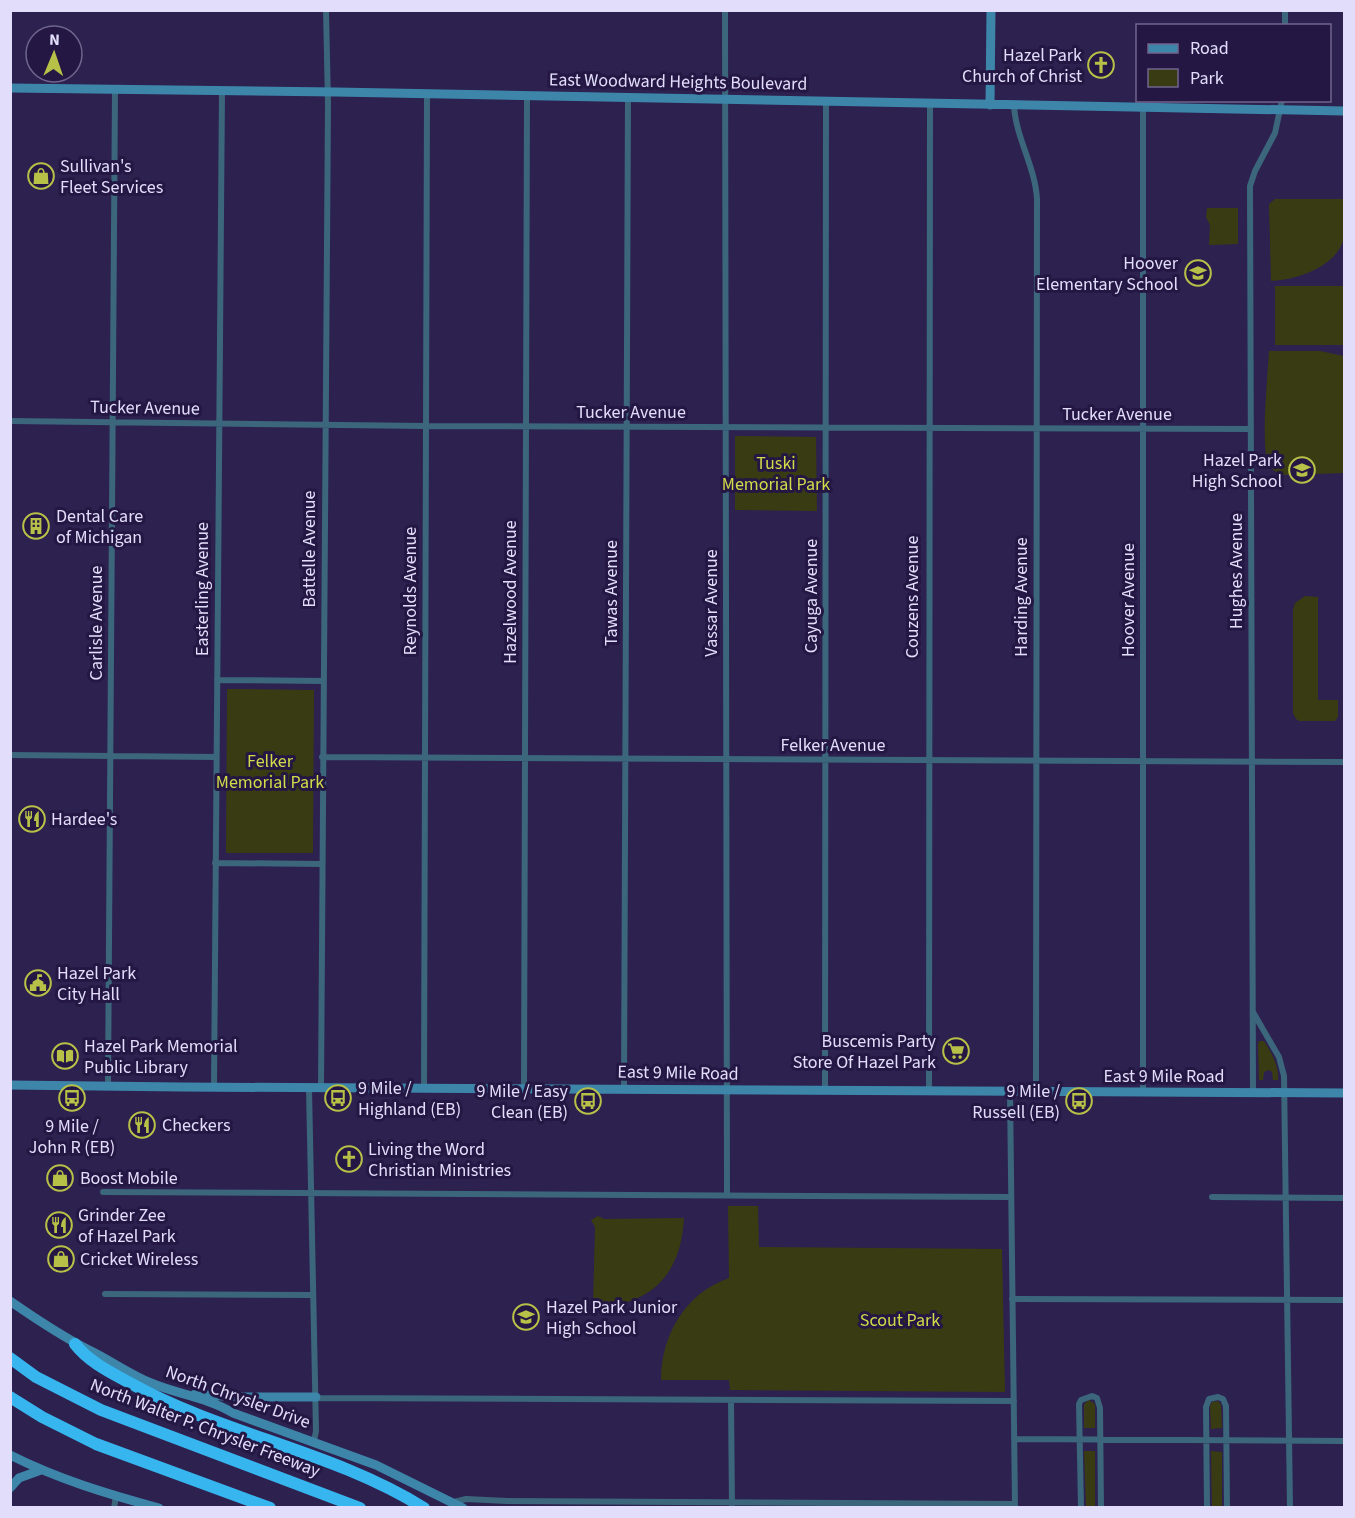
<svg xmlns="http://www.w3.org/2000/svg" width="1355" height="1518" viewBox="0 0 1355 1518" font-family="'Source Sans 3',sans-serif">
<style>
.green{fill:#393c12}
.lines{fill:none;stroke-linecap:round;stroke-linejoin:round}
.street{stroke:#3b667c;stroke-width:6}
.secondary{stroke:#3d86aa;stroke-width:9}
.highway{stroke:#37b5ee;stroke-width:12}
.labels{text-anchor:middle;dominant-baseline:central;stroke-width:6;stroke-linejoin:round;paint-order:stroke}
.poi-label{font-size:18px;fill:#e2ddfa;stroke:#241744;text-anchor:start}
.street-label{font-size:18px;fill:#e2ddfa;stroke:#241744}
.park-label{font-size:18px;fill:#d2db49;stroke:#241744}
</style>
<rect width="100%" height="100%" fill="#2d214f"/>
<!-- green -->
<path class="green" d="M 1275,199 L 1344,199 C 1345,211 1347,226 1344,237 C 1338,267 1296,280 1271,281 L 1269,204 Z
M 1207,208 L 1238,208 L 1238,244 L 1209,245 L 1210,225 L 1206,217 Z
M 1275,286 L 1344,286 L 1344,345 L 1275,345 Z
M 1269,351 L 1320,351 L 1344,356 L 1344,473 L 1284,475 C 1278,473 1273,471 1269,465 C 1260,452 1268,372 1269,351 Z
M 735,436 L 816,437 L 817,511 L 735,510 Z
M 1305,596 L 1318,597 L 1318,700 L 1338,700 L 1338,717 L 1335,721 L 1299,721 L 1296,719 L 1293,713 L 1293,610 L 1295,603 Z
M 227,689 L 314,690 L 313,853 L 226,853 Z
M 1259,1041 L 1264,1041 C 1272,1053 1279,1066 1278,1080 L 1273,1080 L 1272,1072 L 1269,1070 L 1264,1072 L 1263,1080 L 1259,1080 L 1258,1044 Z
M 728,1206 L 758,1206 L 759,1247 L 1002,1249 L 1005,1392 L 730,1390 L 729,1380 L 661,1380 C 661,1336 685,1293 729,1278 Z
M 598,1216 L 604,1219 L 684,1218 C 682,1257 667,1290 627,1302 C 617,1305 604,1304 593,1305 L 595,1227 L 591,1220 Z
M 1089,1400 L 1095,1404 L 1095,1428 L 1084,1428 L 1084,1405 L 1086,1402 Z
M 1218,1401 L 1221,1405 L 1222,1428 L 1211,1429 L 1210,1406 L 1212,1402 Z
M 1084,1451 L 1095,1451 L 1095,1507 L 1086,1507 Z
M 1211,1451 L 1222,1452 L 1222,1507 L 1212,1507 Z"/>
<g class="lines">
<!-- street -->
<path class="street" d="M 725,10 L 727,1195
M 1285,26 L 1285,10
M 1014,106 C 1016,138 1035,166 1037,199 L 1036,1092
M 1143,108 L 1143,1092
M 10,421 L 425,426 L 1251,429
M 217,680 L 323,681
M 10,755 L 216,757
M 322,757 L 1344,762
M 215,863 L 322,864
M 1253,1012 L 1279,1057 L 1284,1076 L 1290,1508
M 108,1085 L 115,89
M 214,1087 L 222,91
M 309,1088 L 316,1431 L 314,1441
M 321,1088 L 328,104 L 326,10
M 424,1089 L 427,94
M 524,1089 L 527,95
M 624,1089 L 628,97
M 825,1091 L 826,101
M 929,1091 L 930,103
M 1010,1092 L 1015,1507
M 1253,1093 L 1250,186 L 1255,171 L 1275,133 L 1282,100
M 103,1192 L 1011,1197
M 1212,1197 L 1344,1198
M 105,1294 L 313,1295
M 1012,1299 L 1344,1300
M 313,1398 L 1014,1401
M 731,1400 L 732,1508
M 1014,1439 L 1344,1441
M 454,1502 L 466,1499 L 507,1501 L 1015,1504
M 114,1508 L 116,1496
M 1081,1508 L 1079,1404 L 1081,1400 L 1092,1396 L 1097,1398 L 1100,1408 L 1101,1508
M 1207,1508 L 1206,1407 L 1209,1399 L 1218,1397 L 1223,1399 L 1226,1406 L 1227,1508"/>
<!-- secondary -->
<path class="secondary" d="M 10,88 L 336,92 L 1344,111
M 990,105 L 991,10
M 10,1085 L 182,1087 L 1344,1093
M 10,1301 C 36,1319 61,1336 89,1350 C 110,1360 129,1374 151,1383 C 177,1394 209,1398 233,1413 L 376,1465 L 463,1508
M 195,1394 L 236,1397 L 316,1397
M 10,1455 C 58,1479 107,1494 159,1508
M 10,1488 L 19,1478 L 41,1470"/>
<!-- highway -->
<path class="highway" d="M 75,1344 C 89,1362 110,1372 130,1383 C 223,1435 333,1451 424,1508
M 10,1358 L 36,1377 L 101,1410 L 360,1508
M 10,1397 L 42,1417 L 96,1444 L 270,1508"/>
</g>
<!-- icons -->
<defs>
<g id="church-ring" transform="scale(1.35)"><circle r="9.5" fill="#241744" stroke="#b8c147" stroke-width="1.5"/><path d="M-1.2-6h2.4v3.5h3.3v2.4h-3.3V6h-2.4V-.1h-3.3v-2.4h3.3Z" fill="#b8c147"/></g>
<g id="shop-ring" transform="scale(1.35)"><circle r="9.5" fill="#241744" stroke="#b8c147" stroke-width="1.5"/><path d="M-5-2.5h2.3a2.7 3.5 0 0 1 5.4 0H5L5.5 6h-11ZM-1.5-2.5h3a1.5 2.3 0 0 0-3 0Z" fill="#b8c147"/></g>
<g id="school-ring" transform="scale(1.35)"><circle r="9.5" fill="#241744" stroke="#b8c147" stroke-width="1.5"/><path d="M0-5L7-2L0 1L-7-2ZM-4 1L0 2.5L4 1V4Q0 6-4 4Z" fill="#b8c147"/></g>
<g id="building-ring" transform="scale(1.35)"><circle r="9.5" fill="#241744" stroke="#b8c147" stroke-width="1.5"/><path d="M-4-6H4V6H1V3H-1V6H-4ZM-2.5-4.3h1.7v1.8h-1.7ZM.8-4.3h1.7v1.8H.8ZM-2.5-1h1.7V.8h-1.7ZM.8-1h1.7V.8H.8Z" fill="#b8c147"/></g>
<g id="restaurant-ring" transform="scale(1.35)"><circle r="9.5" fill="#241744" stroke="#b8c147" stroke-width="1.5"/><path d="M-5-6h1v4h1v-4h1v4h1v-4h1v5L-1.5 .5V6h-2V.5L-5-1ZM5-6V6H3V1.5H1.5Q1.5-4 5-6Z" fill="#b8c147"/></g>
<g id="civic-ring" transform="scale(1.35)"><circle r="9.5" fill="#241744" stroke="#b8c147" stroke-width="1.5"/><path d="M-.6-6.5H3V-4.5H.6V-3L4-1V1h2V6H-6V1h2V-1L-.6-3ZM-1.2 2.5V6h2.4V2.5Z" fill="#b8c147"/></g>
<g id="supermarket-ring" transform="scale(1.35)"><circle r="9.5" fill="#241744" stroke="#b8c147" stroke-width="1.5"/><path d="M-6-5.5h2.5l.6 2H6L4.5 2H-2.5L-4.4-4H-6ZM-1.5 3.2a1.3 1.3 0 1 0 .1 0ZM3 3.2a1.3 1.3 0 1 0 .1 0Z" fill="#b8c147"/></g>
<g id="library-ring" transform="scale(1.35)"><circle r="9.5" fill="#241744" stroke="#b8c147" stroke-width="1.5"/><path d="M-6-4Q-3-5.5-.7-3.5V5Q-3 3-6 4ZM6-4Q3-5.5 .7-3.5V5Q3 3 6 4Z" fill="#b8c147"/></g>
<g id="bus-ring" transform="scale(1.35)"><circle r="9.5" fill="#241744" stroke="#b8c147" stroke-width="1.5"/><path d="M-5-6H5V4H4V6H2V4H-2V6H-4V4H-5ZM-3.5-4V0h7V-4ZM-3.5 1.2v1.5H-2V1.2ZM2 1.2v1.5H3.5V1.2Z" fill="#b8c147"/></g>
</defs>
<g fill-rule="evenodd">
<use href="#church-ring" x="1101" y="65"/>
<use href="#shop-ring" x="41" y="176"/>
<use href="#school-ring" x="1198" y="273"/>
<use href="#school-ring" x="1302" y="470"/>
<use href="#building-ring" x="36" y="526"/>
<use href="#restaurant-ring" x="32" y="819"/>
<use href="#civic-ring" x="38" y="983"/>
<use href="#supermarket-ring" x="956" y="1051"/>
<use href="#library-ring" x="65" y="1056"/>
<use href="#bus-ring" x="72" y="1098"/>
<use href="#bus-ring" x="338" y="1098"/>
<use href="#bus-ring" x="588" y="1101"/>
<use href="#bus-ring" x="1079" y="1101"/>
<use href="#restaurant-ring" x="142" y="1125"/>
<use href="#church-ring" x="349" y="1159"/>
<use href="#shop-ring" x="60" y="1178"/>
<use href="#restaurant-ring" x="59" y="1225"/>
<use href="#shop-ring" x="61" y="1259"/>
<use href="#school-ring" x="526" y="1317"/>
</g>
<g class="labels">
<!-- poi labels -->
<g class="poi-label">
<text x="1082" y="55" text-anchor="end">Hazel Park<tspan x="1082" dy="21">Church of Christ</tspan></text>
<text x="60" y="166">Sullivan's<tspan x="60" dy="21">Fleet Services</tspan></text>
<text x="1178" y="263" text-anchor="end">Hoover<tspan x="1178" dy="21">Elementary School</tspan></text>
<text x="1282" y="460" text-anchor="end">Hazel Park<tspan x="1282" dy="21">High School</tspan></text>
<text x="56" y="516">Dental Care<tspan x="56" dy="21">of Michigan</tspan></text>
<text x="51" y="819">Hardee's</text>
<text x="57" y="973">Hazel Park<tspan x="57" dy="21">City Hall</tspan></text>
<text x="936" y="1041" text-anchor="end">Buscemis Party<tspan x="936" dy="21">Store Of Hazel Park</tspan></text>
<text x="84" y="1046">Hazel Park Memorial<tspan x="84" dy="21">Public Library</tspan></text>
<text x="358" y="1088">9 Mile /<tspan x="358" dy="21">Highland (EB)</tspan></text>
<text x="568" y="1091" text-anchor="end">9 Mile / Easy<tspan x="568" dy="21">Clean (EB)</tspan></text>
<text x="1060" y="1091" text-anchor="end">9 Mile /<tspan x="1060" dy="21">Russell (EB)</tspan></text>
<text x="162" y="1125">Checkers</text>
<text x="72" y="1126" text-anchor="middle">9 Mile /<tspan x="72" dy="21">John R (EB)</tspan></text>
<text x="368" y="1149">Living the Word<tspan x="368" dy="21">Christian Ministries</tspan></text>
<text x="80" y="1178">Boost Mobile</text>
<text x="78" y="1215">Grinder Zee<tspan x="78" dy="21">of Hazel Park</tspan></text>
<text x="80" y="1259">Cricket Wireless</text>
<text x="546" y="1307">Hazel Park Junior<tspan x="546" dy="21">High School</tspan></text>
</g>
<!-- street labels -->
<g class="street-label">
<text transform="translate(678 82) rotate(1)">East Woodward Heights Boulevard</text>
<text transform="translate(145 408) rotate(1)">Tucker Avenue</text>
<text x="631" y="412">Tucker Avenue</text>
<text x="1117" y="414">Tucker Avenue</text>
<text transform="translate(309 549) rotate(-90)">Battelle Avenue</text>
<text transform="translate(1236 571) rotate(-90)">Hughes Avenue</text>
<text transform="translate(202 589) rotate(-90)">Easterling Avenue</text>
<text transform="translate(410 591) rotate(-90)">Reynolds Avenue</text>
<text transform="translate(510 592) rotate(-90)">Hazelwood Avenue</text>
<text transform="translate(611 593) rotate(-90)">Tawas Avenue</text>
<text transform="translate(811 596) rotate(-90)">Cayuga Avenue</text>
<text transform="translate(912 597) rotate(-90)">Couzens Avenue</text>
<text transform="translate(1021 597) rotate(-90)">Harding Avenue</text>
<text transform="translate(1128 600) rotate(-90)">Hoover Avenue</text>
<text transform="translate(711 603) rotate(-90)">Vassar Avenue</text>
<text transform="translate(96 623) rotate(-90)">Carlisle Avenue</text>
<text x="833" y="745">Felker Avenue</text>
<text transform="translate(678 1073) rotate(1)">East 9 Mile Road</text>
<text x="1164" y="1076">East 9 Mile Road</text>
<text transform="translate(238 1397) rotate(20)">North Chrysler Drive</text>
<text transform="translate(205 1428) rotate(21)">North Walter P. Chrysler Freeway</text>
</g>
<!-- park labels -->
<g class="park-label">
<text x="776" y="463">Tuski<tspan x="776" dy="21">Memorial Park</tspan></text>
<text x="270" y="761">Felker<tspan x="270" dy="21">Memorial Park</tspan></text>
<text x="900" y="1320">Scout Park</text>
</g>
</g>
<!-- border -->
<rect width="1355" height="1518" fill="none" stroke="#e2ddfa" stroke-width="24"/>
<!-- legend -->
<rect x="1136" y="24" width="195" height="78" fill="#241744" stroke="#70668d" stroke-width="1.5"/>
<rect x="1148" y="44" width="30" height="9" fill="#3d86aa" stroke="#70668d" stroke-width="1.5"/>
<text x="1190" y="54" font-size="18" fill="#e2ddfa">Road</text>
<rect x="1148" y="69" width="30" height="18" fill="#393c12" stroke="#70668d" stroke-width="1.5"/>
<text x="1190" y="84" font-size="18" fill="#e2ddfa">Park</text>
<!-- north arrow -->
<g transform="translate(54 54) rotate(2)"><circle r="28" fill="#241744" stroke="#70668d" stroke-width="1.5"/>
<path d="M0-4.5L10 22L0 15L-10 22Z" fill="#b8c147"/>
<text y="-9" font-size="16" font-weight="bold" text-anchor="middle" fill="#e2ddfa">N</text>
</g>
</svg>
